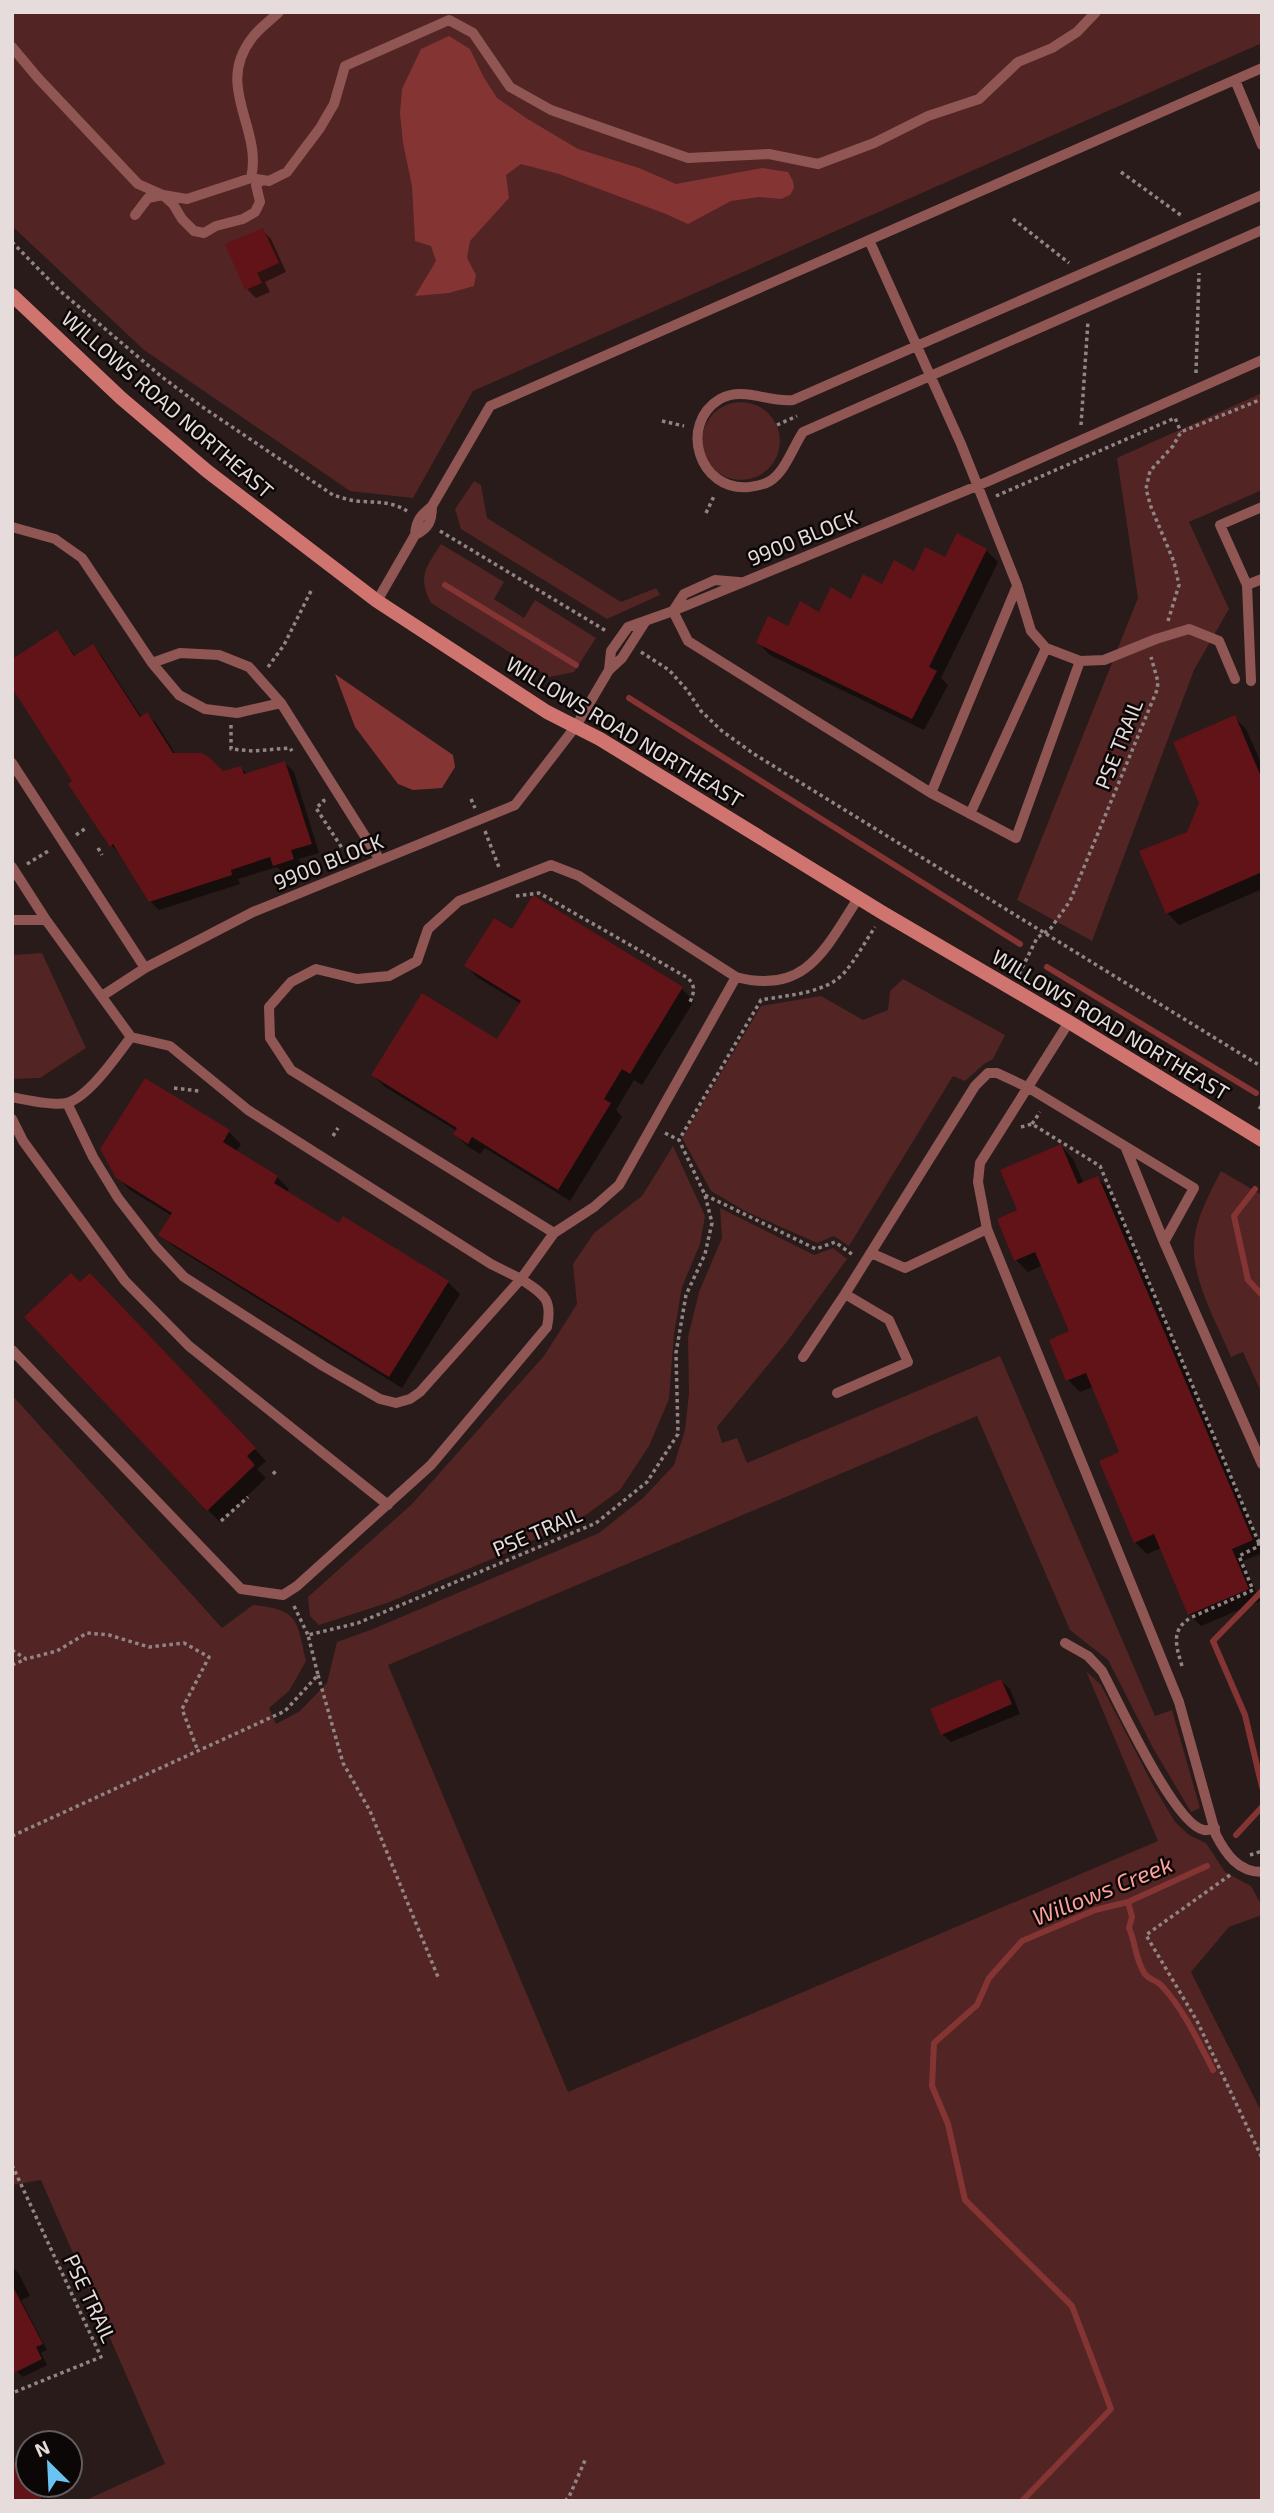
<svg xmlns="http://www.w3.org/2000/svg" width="1274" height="2513" viewBox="0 0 1274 2513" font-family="'Exo 2',sans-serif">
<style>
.green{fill:#522423}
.water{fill:#853434}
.shadow{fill:#0007}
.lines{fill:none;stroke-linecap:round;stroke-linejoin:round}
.stream{stroke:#853434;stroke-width:6}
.building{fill:#621317}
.path{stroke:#908584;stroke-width:3.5;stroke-dasharray:3.5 3.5;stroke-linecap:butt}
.lane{stroke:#8f5653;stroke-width:10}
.secondary{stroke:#d07470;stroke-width:14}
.labels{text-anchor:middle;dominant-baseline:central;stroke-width:5;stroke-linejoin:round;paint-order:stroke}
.street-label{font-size:21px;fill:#e5dcdb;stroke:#0c0707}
.water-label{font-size:23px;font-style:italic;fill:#fea09b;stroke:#0c0707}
</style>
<rect width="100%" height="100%" fill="#281b1a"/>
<!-- green -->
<path class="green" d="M 12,12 L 1262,12 L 1262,43 L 473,391 L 413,498 L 350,491 L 144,350 L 12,226 Z
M 1262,393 L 1262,490 L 1189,522 L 1229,609 L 1194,670 L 1092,941 L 1017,900 L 1138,598 L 1117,458 Z
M702 441a39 39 0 1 1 78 0a39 39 0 1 1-78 0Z
M 474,481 L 481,485 L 487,518 L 621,602 L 656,588 L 660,595 L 607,619 L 461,529 L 455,509 Z
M 441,544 L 504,582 L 494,599 L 524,618 L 535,600 L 596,638 L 574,672 L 549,677 L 431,603 C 417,577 426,567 441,544 Z
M 42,953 L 86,1048 L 40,1078 L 12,1079 L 12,955 Z
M 903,979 L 1005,1035 L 993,1059 L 984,1064 L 965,1081 L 953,1076 L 849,1246 L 834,1236 L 817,1243 L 745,1211 L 711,1191 L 682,1138 L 761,1006 L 821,996 L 863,1020 L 888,1010 L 890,991 Z
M 673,1146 L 705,1216 L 700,1244 L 682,1287 L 674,1334 L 669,1399 L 649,1446 L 620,1490 L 583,1517 L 499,1556 L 387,1603 L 319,1625 L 310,1616 L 308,1597 L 412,1504 L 544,1356 L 577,1304 L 573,1264 L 594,1233 L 642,1196 Z
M 1221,1171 L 1262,1195 L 1262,1394 L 1243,1352 L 1231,1357 C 1217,1323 1191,1279 1194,1242 C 1196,1217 1210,1193 1221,1171 Z
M 720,1208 L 814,1255 L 833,1248 L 847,1259 L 786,1343 L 717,1427 L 722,1443 L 737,1438 L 747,1463 L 1000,1356 L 1155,1716 L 1172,1710 L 1200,1808 L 1191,1812 L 1153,1748 L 1108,1660 L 1070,1630 L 977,1416 L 388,1665 L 568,2092 L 1158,1841 L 1086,1671 L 1101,1685 L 1153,1785 L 1175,1822 L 1189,1835 L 1206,1843 L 1225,1872 L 1251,1886 L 1262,1906 L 1262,1915 L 1229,1927 L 1191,1972 L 1262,2113 L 1262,2501 L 84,2501 L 165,2464 L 41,2180 L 12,2185 L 12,1395 L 222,1628 L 253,1605 C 299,1610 297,1620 306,1661 L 289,1691 L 269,1708 L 276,1724 L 300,1711 L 327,1683 L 337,1642 L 373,1629 L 599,1533 L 643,1498 L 674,1465 L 685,1430 L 689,1393 L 688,1337 L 699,1292 L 722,1238 Z"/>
<!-- water -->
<path class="water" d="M 449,36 L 470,49 L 483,76 L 497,98 L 526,118 L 578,149 L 639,168 L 676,184 L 762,168 L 788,172 L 793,181 L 794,188 L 790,195 L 781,199 L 759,197 L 731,201 L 688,224 L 666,214 L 559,174 L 521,164 L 506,175 L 509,198 L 470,241 L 467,258 L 476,275 L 474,286 L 449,293 L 415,296 L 436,261 L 431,246 L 415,241 L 412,186 L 403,143 L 400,113 L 402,89 L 421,49 Z
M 335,674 L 453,755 L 455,767 L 442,788 L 413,790 L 398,784 L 355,727 Z"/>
<!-- shadow -->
<path class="shadow" d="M 262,230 L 271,239 L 286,272 L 265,282 L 270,292 L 256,298 L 247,289 Z
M 986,550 L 998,562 L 941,678 L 948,685 L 924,730 L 770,655 L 758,643 L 946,560 Z
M 57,632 L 76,657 L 93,646 L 101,655 L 142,718 L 147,715 L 156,723 L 176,755 L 223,773 L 241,768 L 248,775 L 285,763 L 294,772 L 319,853 L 299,859 L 302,868 L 284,874 L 277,867 L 238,879 L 240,884 L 159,910 L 150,901 L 120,854 L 111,845 L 74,782 Z
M 1234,717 L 1246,729 L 1262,765 L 1262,889 L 1179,925 L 1167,913 L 1188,833 Z
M 534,897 L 682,989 L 694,1001 L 642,1085 L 634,1080 L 616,1110 L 622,1117 L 570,1201 L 485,1148 L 480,1154 L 467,1146 L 455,1134 L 457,1131 L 385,1087 L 373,1075 L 498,1041 L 521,1004 L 478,978 L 466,966 L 513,931 Z
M 145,1080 L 229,1132 L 241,1144 L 236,1152 L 277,1177 L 289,1189 L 287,1193 L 339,1225 L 448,1282 L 460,1294 L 402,1388 L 173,1246 L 161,1234 L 172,1216 L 130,1190 L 117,1177 Z
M 1061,1146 L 1073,1159 L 1084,1184 L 1098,1178 L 1110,1190 L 1262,1548 L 1262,1553 L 1243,1561 L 1260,1601 L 1201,1626 L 1189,1614 L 1162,1548 L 1147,1554 L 1135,1542 L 1121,1453 L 1093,1387 L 1080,1392 L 1068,1380 L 1071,1332 L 1043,1265 L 1028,1272 L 1016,1260 L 1020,1211 Z
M 80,1285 L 102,1287 L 266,1461 L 257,1469 L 266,1478 L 220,1522 L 208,1510 Z
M 1001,1681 L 1010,1689 L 1020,1714 L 951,1742 L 942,1734 Z
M 14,2268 L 19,2274 L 30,2296 L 21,2300 L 47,2350 L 41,2353 L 47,2365 L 23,2377 L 12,2367 Z
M 28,2456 L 28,2485 L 55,2485 L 60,2493 L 47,2501 L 12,2501 Z"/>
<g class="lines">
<!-- stream -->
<path class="stream" d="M 445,585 L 576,665
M 629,698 L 1020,944
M 1047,967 L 1256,1093
M 1255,1189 L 1234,1216 L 1248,1280 L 1262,1295
M 1262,1591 L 1213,1641 L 1245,1715 L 1262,1787
M 1236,1835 L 1262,1807
M 1128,1902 L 1132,1917 L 1129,1928 C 1136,1943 1135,1960 1145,1974 C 1149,1980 1157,1980 1162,1986 C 1184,2010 1198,2041 1213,2070
M 1022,2501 L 1111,2409 L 1072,2306 L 965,2200 L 948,2124 L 932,2086 L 934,2043 L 977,2005 L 989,1978 L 1022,1941 L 1095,1910 L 1128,1902 L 1207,1866"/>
</g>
<!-- building -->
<path class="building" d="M 263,228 L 279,263 L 257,273 L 262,283 L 245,290 L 225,244 Z
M 957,533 L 987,549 L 929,667 L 937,671 L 912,719 L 756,643 L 768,616 L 788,626 L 800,601 L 819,612 L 831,587 L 851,599 L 863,574 L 882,584 L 894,560 L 914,571 L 925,547 L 945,557 Z
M 57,630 L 74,656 L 93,644 L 140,717 L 147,712 L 173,753 L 202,753 L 210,758 L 223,771 L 241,766 L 244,774 L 285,761 L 312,844 L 291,850 L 294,859 L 273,866 L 270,857 L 231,870 L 232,875 L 149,902 L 113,844 L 110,847 L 68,784 L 72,781 L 12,688 L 12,659 Z
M 1235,715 L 1262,779 L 1262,872 L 1166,914 L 1139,851 L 1187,832 L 1199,803 L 1173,742 Z
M 533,895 L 683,987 L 630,1074 L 622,1069 L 604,1099 L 611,1103 L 558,1190 L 472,1137 L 468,1144 L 453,1134 L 457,1128 L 371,1075 L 422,993 L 497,1039 L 521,1001 L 464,966 L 494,918 L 512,929 Z
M 145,1078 L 230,1130 L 223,1142 L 278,1176 L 274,1183 L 339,1223 L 343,1216 L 449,1281 L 389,1377 L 158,1235 L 172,1213 L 116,1178 L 100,1149 Z
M 1061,1144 L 1078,1184 L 1098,1176 L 1253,1540 L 1232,1549 L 1249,1589 L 1188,1615 L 1154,1534 L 1134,1543 L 1099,1461 L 1119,1452 L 1086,1373 L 1066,1381 L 1049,1340 L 1069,1331 L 1035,1252 L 1014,1261 L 997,1219 L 1017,1210 L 1000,1170 Z
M 71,1273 L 80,1282 L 90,1273 L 256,1448 L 247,1456 L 255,1465 L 207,1511 L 24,1317 Z
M 1001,1679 L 1012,1704 L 941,1735 L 930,1709 Z
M 12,2285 L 43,2344 L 36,2347 L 42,2359 L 12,2374 Z
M 28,2454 L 28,2485 L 41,2485 L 41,2501 L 12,2501 L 12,2464 Z"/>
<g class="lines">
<!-- path -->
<path class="path" d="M 1121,172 L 1182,216
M 1013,219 L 1069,263
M 12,242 L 59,290 L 162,377 L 201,406 L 333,495 C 340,497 348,500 356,501 C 374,503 390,500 407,511
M 1196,373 L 1199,273
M 662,421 L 684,426
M 777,425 L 797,416
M 1081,425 L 1088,321
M 996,496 L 1175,418 L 1181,432
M 706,513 L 715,494
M 440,531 L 608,632
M 1168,621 L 1179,585 L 1174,562 L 1151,507 L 1146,489 L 1150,471 L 1173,446 L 1181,432 L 1262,399
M 641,652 L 669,670 L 687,690 L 701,711 L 722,731 L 754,754 L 1262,1067
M 268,667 L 284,645 L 312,589
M 231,725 L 231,749 L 253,751 L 290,748 L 292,751
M 323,799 L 324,801 L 316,808 L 342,848
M 471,799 L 475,808
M 485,831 L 500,870
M 76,835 L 86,828
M 98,848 L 102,855
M 27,864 L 50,850
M 516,896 L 539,893 L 688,978 C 696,987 694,992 690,1002
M 1019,974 L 1037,938 L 1051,928 L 1070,901 L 1157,690 L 1158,682 L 1151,657
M 174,1088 L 199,1091
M 1259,1109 L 1262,1105
M 1032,1124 L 1040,1112
M 1021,1127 L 1032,1124 L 1100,1166 L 1258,1541 L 1262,1539
M 665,1133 L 679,1140
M 333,1136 L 338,1128
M 705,1195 L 816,1249 L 835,1242 L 853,1255
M 273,1474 L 276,1471
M 221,1521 L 248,1497
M 294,1606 L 308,1635
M 12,1650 L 26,1659 L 57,1651 L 87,1633 L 109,1635 L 149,1647 L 184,1643 L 209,1657 L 182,1709 L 198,1751
M 12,1665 L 26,1659
M 1182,1666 C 1176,1646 1170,1629 1192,1617 L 1253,1590 L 1239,1556 L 1259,1546 L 1258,1541
M 318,1675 L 343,1763 L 370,1811 L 438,1977
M 12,1836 L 285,1711 L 318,1675 L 308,1635 L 358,1623 L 596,1523 L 647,1482 L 678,1434 L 676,1353 L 686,1295 L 705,1254 L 712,1223 L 705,1195 L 679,1140 L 761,1000 C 786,995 825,994 844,973 C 856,959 865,942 875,927
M 1250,1855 L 1262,1851
M 1230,1875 L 1146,1935 L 1197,2021 L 1262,2158
M 12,2165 L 101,2357 L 12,2393
M 565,2501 L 569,2497 L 586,2458"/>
<!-- lane -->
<path class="lane" d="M 12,47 L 38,78 L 138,184 L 163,195 L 187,199 L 251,178 L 269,181 L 287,172 L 320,128 L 334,104 L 345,66 L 449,20 L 473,33 L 510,87 L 551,110 L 688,158 L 769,154 L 818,164 L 874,143 L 928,116 L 979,99 L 1018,62 L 1052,48 L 1077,32 L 1096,12
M 1235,80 L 1262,145
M 251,178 C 263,128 214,87 252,38 C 259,28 270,21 279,12
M 1262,195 L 793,400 C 769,403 743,386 720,399 C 678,424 699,492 749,487 C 756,486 764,485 770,481 C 785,472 793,447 803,432 L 1262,230
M 135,215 L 148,198 L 163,195 L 173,204 L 182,219 L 194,231 L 204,233 L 216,226 L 243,219 L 255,212 L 260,202 L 256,185 L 262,180
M 869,240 L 961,444 L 1017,585 L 1031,631 L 1046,648 L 1080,661 L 1104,660 L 1156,639 L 1189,629 L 1219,641 L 1235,679
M 12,527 L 55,539 L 82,558 L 152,663 L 179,695 L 205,709 L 237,713 L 281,703
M 415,535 C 429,528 432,521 432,506
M 1247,585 L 1262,579
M 377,601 L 415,535 C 416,520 421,515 432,506 L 490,406 L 1262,68
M 673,611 L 688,641 L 931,793 L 1016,838 L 1080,661
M 673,611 L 684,594 L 715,580 L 739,582
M 152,663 L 180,653 L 219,655 L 249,667 L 281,703 L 380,860
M 609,670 L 622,658 L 645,622
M 1251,681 L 1247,585 L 1220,525 L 1262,507
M 12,763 L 145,968
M 931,793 L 1017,586
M 970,814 L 1046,648
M 12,867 L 46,920
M 12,920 L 46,920 L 131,1037 L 170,1046 L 248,1110 L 491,1264 L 521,1279 L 420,1392 L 410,1399 L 396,1403 L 380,1399 L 323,1366 L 184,1277 L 156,1247 L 118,1198 L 93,1157 L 67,1103
M 102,996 L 145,968 L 253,912 L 515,805 L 576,726 L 609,670 L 611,651 L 628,627 L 673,611 L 989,481 L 1262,360
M 1069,1022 L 980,1163 L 978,1182 L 987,1229 L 1179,1702 L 1216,1835 C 1226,1854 1238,1872 1262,1872
M 12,1097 C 26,1100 53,1106 67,1103 C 90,1096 117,1055 131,1037
M 12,1119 L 23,1141 L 125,1281 L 189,1346 L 388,1505
M 1125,1146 L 1164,1242 L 1262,1464
M 554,1233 L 291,1070 L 270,1038 L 269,1007 L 291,982 L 316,969 L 357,979 L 389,976 L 417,961 L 428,929 L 459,901 L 551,865 L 579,876 L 736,977
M 871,1253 L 905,1268 L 987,1229
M 12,1350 L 241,1589 L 283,1595 L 297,1586 L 431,1465 L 547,1327 C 553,1298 543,1294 521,1279 L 554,1233 L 594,1207 L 619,1185 L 736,977 C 807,996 826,947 859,897
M 803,1357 L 845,1294 L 975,1086 L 988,1073 L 997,1073 L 1029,1088 L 1194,1188 L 1164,1242
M 837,1393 L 908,1362 L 889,1320 L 845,1294
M 1065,1643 L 1088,1656 L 1102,1671 C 1117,1699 1175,1826 1204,1830 C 1207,1831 1211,1829 1215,1828"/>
<!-- secondary -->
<path class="secondary" d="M 12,295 L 121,398 L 207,471 L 377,601 L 547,712 L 600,739 L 883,913 L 1069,1022 L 1262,1140"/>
</g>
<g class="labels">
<!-- street labels -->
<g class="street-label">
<text transform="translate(168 404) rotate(41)">WILLOWS ROAD NORTHEAST</text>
<text transform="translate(802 537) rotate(-22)">9900 BLOCK</text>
<text transform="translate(625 731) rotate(31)">WILLOWS ROAD NORTHEAST</text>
<text transform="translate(1118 744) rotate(-68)">PSE TRAIL</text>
<text transform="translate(328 861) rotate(-22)">9900 BLOCK</text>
<text transform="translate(1111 1024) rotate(31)">WILLOWS ROAD NORTHEAST</text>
<text transform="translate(537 1531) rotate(-23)">PSE TRAIL</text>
<text transform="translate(91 2298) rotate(65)">PSE TRAIL</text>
</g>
<!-- water labels -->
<g class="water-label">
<text transform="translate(1102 1890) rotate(-22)">Willows Creek</text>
</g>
</g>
<!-- border -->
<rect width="1274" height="2513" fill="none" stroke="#e5dcdb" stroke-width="28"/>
<!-- north arrow -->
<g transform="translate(49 2464) rotate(336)"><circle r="33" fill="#0c0707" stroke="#635c5c" stroke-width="2"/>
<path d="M0-5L12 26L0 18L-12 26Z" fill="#6ac3f1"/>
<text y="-10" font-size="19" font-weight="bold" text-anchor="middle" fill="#e5dcdb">N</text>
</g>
</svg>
